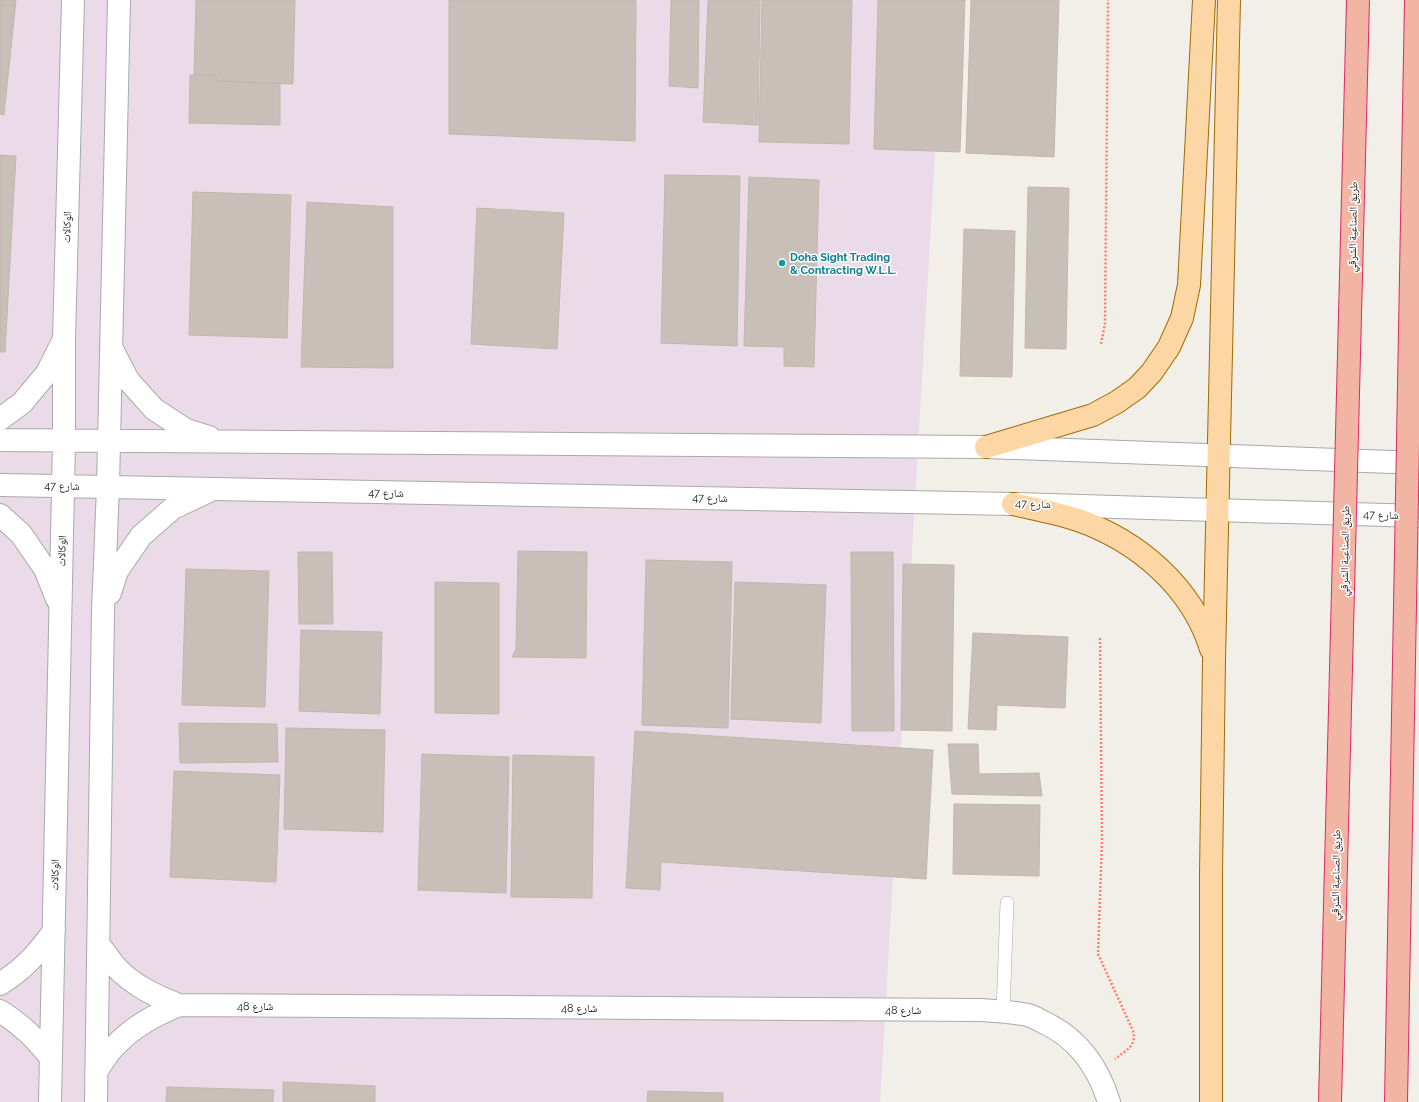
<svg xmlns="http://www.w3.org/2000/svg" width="1419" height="1102" viewBox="0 0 1419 1102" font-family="Raleway,'Noto Naskh Arabic',sans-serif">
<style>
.industrial{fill:#ebdbe8}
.building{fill:#c7bfb8;stroke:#c4b6ab}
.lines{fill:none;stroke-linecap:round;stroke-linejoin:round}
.service-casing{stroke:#a9a9a9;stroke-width:14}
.minor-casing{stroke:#a9a9a9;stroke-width:24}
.primary-casing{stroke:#a06b00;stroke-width:24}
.path{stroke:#fa8072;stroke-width:2.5;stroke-dasharray:2 2;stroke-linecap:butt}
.service{stroke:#fff;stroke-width:13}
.minor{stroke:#fff;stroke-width:22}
.primary{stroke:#fcd6a4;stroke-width:22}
.trunk-bridge-casing{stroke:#dc2a67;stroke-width:24;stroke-linecap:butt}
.trunk-bridge{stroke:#f2b4a3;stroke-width:22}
.culture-dot{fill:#0f9aa8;stroke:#fff;stroke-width:1.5}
.labels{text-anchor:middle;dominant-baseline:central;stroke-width:3;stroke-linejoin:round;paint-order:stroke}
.street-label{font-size:11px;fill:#222;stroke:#fff}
.culture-label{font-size:11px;font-weight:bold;fill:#0d838f;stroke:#fff;text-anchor:start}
</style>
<rect width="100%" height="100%" fill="#f2efe9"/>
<!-- industrial -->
<path class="industrial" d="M 0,0 L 944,0 L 880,1102 L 0,1102 Z"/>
<!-- building -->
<path class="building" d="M 0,0 L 16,0 L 4,115 L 0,114 Z
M 196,0 L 295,0 L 293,84 L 217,81 L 215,75 L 194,75 Z
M 449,0 L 636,0 L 635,141 L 449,134 Z
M 671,0 L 699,0 L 698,88 L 669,86 Z
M 708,0 L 760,0 L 758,125 L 703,122 Z
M 762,0 L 852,0 L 849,144 L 759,142 Z
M 878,0 L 965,0 L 960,152 L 874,149 Z
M 971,0 L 1059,0 L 1054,157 L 966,153 Z
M 190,75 L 215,75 L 217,81 L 280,84 L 280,125 L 189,123 Z
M 0,155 L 16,156 L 5,352 L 0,352 Z
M 665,175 L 740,176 L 737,346 L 661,343 Z
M 749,177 L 819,180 L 814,367 L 784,366 L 784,347 L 744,346 Z
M 1028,187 L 1069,188 L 1066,349 L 1025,348 Z
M 193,192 L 291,195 L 287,338 L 189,335 Z
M 307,202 L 393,207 L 393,368 L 301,367 Z
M 477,208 L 564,213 L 557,349 L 471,344 Z
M 964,229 L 1015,231 L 1012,377 L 960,376 Z
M 518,551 L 587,552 L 586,658 L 512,657 L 516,649 Z
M 298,552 L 332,552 L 333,624 L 299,624 Z
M 851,552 L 893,552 L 894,731 L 852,731 Z
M 646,560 L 732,562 L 728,728 L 642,725 Z
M 903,564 L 954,565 L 952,731 L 901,730 Z
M 186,569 L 269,571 L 265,707 L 182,705 Z
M 435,582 L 499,583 L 499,714 L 435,713 Z
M 735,582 L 826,585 L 821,723 L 731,719 Z
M 301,630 L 382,632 L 380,714 L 299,711 Z
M 973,633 L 1068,637 L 1065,708 L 997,705 L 996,730 L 968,729 Z
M 179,723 L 277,724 L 278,762 L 180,763 Z
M 286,728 L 385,730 L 383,832 L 284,829 Z
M 635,731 L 933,750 L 926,879 L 661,862 L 660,890 L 626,888 Z
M 948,744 L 978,744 L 979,774 L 1039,773 L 1042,796 L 952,794 Z
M 422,754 L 509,757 L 506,893 L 418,890 Z
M 513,755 L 594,757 L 592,898 L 511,897 Z
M 174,771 L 280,775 L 276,882 L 170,877 Z
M 954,804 L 1040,805 L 1039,876 L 953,874 Z
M 283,1082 L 375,1086 L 375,1102 L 283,1102 Z
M 167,1087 L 274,1090 L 273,1102 L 166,1102 Z
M 648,1091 L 723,1093 L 723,1102 L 647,1102 Z"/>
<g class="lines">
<!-- service casing -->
<g class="service-casing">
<path id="service" d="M 1003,1012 L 1007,903"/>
</g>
<!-- minor casing -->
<g class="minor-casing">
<path id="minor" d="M 112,349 L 128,380 L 154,409 L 186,430 L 209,437
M 0,419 L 22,403 L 47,373 L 62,343
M 0,440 L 986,447 L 1419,463
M 0,485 L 1013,504 L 1419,516
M 0,515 L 21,534 L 45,569 L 57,599
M 110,593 L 117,571 L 141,536 L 173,508 L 209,491
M 99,945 C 104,951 109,958 114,965 C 132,985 155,996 179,1005 L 979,1010 C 995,1011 1012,1012 1028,1015 C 1034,1017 1040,1020 1045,1023 C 1079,1039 1098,1067 1109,1102
M 0,984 C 25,968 36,955 54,931
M 0,1011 C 22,1025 35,1038 51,1058
M 96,1072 C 101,1064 106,1056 112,1049 C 132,1027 153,1016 179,1005
M 50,1102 L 64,441 L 64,339 L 73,0
M 96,1102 L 103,611 L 108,487 L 119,0"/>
</g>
<!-- primary casing -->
<g class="primary-casing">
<path id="primary" d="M 986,447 L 1093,415 L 1117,402 L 1137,388 L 1152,372 L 1169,347 L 1182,318 L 1189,285 L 1204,0
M 1013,504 C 1035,509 1057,513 1078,520 C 1138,541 1192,587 1211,649
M 1211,1102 L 1211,874 L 1214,661 L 1229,0"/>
</g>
<!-- path -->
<path class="path" d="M 1101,344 L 1105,324 L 1108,0
M 1100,638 L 1102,840 L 1098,954 L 1133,1031 C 1137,1046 1126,1050 1115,1059"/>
<!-- service -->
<use href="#service" class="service"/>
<!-- minor -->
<use href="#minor" class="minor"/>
<!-- primary -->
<use href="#primary" class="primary"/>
<!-- trunk-bridge casing -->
<g class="trunk-bridge-casing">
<path id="trunk-bridge" d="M 1330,1102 L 1358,0
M 1396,1102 L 1416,0"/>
</g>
<!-- trunk-bridge -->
<use href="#trunk-bridge" class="trunk-bridge"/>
</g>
<!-- markers -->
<circle class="culture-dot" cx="782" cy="263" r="4"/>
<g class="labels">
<!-- street labels -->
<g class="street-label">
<text transform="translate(67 227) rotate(-88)">الوكالات</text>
<text transform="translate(1353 227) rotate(-89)">طريق الصناعية الشرقي</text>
<text transform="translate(62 486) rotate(1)">شارع 47</text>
<text transform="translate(386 493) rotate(1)">شارع 47</text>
<text transform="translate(710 498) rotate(1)">شارع 47</text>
<text transform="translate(1033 504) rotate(2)">شارع 47</text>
<text transform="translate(1381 515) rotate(2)">شارع 47</text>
<text transform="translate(62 551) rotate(-89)">الوكالات</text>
<text transform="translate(1345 551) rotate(-89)">طريق الصناعية الشرقي</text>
<text transform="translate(55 875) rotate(-89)">الوكالات</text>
<text transform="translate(1336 875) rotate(-89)">طريق الصناعية الشرقي</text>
<text x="255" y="1006">شارع 48</text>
<text x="579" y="1008">شارع 48</text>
<text x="903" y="1010">شارع 48</text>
</g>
<!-- culture labels -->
<g class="culture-label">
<text x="790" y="257">Doha Sight Trading<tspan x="790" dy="13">&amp; Contracting W.L.L.</tspan></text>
</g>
</g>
</svg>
